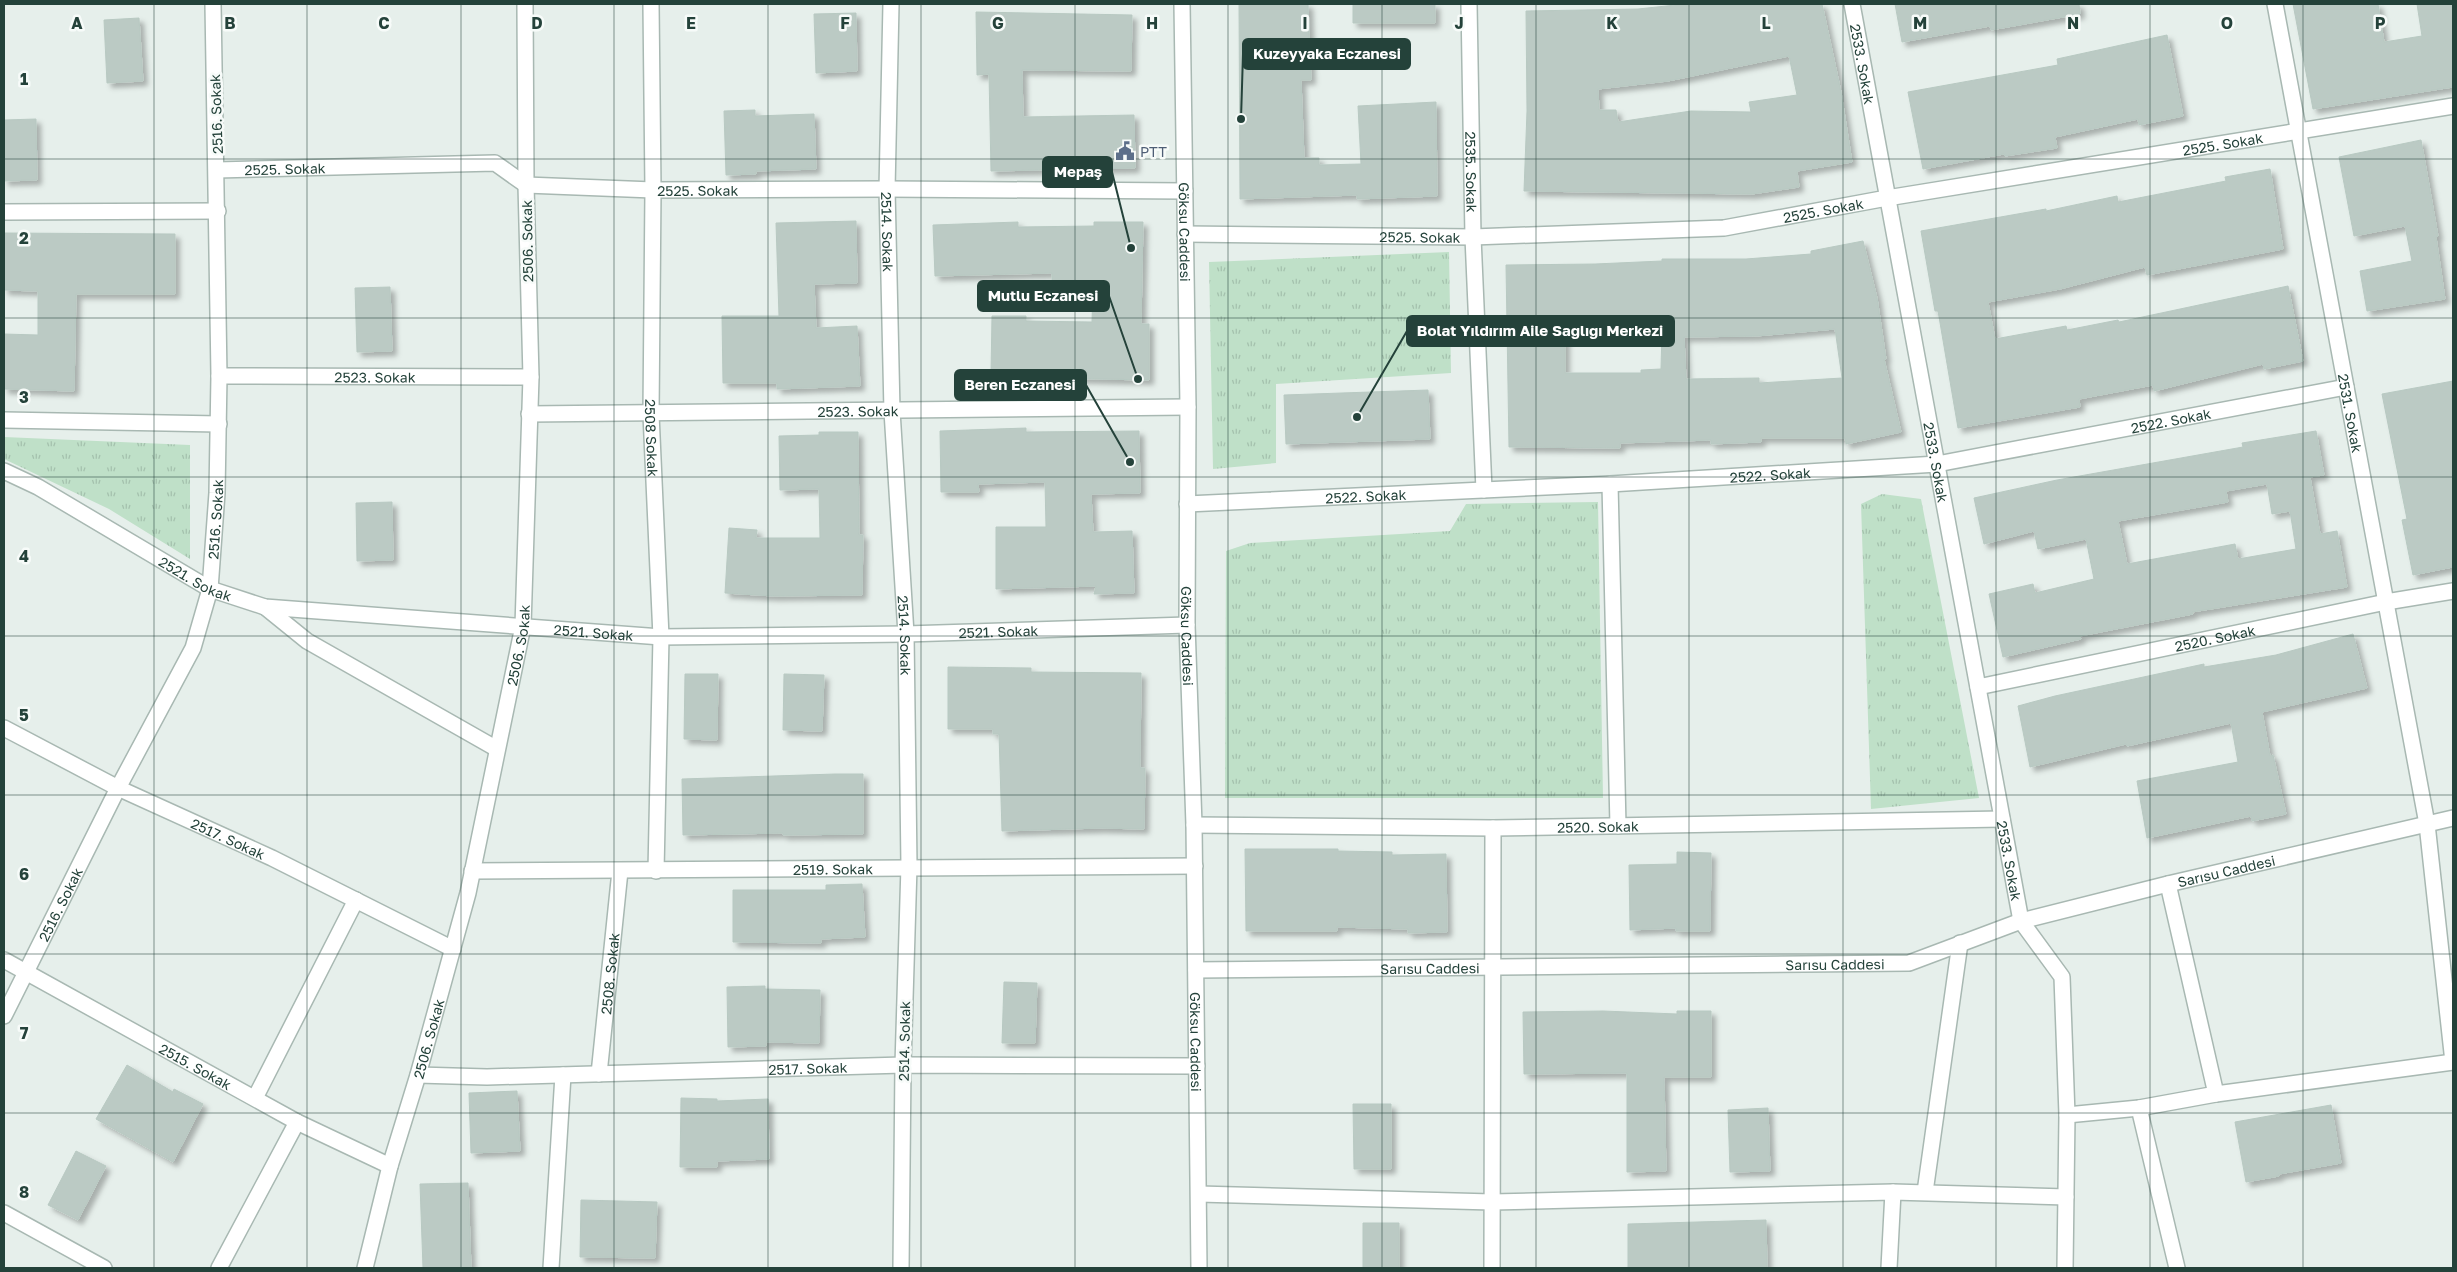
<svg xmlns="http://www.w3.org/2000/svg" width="2457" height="1272" viewBox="0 0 2457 1272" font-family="'Golos Text',sans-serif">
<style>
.grass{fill:url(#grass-tufts)}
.building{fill:#bbcac4;stroke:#b8c9c2;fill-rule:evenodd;filter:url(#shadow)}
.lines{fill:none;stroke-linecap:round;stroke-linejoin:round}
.minor-casing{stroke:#a8b8b2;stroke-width:18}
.minor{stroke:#fff;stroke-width:15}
.grid{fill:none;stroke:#24423a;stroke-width:1;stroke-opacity:0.55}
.labels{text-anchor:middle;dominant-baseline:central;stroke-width:5;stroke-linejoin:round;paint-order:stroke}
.street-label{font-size:14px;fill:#24423a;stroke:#f7fbf9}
.service-label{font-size:14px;fill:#4e5e75;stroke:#f7fbf9;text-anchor:start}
.grid-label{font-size:16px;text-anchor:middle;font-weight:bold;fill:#24423a;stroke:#f7fbf9;stroke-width:5;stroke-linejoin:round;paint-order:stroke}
.leader{fill:none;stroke:#24423a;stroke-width:2}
.callout-dot{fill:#24423a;stroke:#f7fbf9;stroke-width:2}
.callout{fill:#24423a;stroke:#24423a;stroke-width:2}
.callout-label{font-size:15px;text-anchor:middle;font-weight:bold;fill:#fff}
</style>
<defs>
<pattern id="grass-tufts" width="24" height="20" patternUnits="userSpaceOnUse" patternTransform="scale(1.25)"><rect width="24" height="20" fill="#bfe0c8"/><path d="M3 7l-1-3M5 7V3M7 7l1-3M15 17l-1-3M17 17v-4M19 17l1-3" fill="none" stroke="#a4c1ad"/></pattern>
<filter id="shadow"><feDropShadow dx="4.5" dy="4.5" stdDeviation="2.5" flood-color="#0004"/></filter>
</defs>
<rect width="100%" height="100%" fill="#e6efeb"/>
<!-- grass -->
<path class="grass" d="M 1449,252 L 1451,373 L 1276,384 L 1276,463 L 1213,469 L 1209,262 Z
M 4,437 L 190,445 L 190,559 L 109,509 L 4,459 Z
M 1882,494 L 1921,499 L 1979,798 L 1871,809 L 1861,504 Z
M 1598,502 L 1603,798 L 1225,798 L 1226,551 L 1250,543 L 1450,531 L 1466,504 Z"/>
<!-- building -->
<path class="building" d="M 1239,4 L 1308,4 L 1311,80 L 1301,80 L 1304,158 L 1319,158 L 1319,165 L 1361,164 L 1358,106 L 1436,102 L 1437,196 L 1357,199 L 1357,195 L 1240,199 Z
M 1353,4 L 1435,4 L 1435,23 L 1353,23 Z
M 1685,4 L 1822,4 L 1841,92 L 1852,162 L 1797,171 L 1799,187 L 1752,194 L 1524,191 L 1527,111 L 1526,11 L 1638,9 ZM 1789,56 L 1797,95 L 1749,102 L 1751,112 L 1691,111 L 1618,122 L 1616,110 L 1599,110 L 1598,89 L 1668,81 Z
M 1895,4 L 2079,4 L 2080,14 L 1991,30 L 1990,26 L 1902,42 Z
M 2293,4 L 2378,4 L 2384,42 L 2422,36 L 2417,4 L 2453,4 L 2453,87 L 2313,109 Z
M 976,12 L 1132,15 L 1131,71 L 1022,70 L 1023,117 L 1134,115 L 1135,168 L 991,171 L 989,74 L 977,75 Z
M 856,13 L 857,71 L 816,73 L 814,14 Z
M 139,18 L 143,81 L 107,83 L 104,20 Z
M 2167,35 L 2183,116 L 2139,125 L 2138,119 L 2055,137 L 2057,148 L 2005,156 L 2004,154 L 1923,169 L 1908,92 L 2058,65 L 2057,59 Z
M 755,110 L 755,116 L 814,114 L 816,169 L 756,171 L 756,174 L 726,175 L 724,111 Z
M 36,119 L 37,180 L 4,181 L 4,120 Z
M 2421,140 L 2438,236 L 2436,237 L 2445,299 L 2367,311 L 2360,271 L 2412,261 L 2405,226 L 2354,236 L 2339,157 Z
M 2270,169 L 2283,249 L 2147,275 L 2145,267 L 2060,289 L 1988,302 L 1995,339 L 2066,326 L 2067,330 L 2118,320 L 2119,322 L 2288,286 L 2303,361 L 2264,369 L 2263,364 L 2154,391 L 2153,385 L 2079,399 L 2080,407 L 1958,428 L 1938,311 L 1935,311 L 1921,231 L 2046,209 L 2046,211 L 2117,196 L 2118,202 L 2226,181 L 2225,177 Z
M 856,221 L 857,283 L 814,284 L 816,328 L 857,326 L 860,386 L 777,389 L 777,383 L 723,383 L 722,316 L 779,316 L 776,223 Z
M 1018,222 L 1018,227 L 1094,226 L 1094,222 L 1143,222 L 1141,324 L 1149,324 L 1149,380 L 1048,378 L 1048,373 L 991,373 L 992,316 L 1026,316 L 1026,321 L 1092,322 L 1093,281 L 1052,281 L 1052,273 L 935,276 L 933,225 Z
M 4,233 L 175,234 L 175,294 L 76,294 L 74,391 L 4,389 L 4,334 L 38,335 L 38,291 L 4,290 Z
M 1863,241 L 1877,298 L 1886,359 L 1884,359 L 1901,432 L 1846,444 L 1845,438 L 1761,438 L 1761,442 L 1711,444 L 1711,440 L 1620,443 L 1620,448 L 1509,447 L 1506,265 L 1595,264 L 1662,261 L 1662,259 L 1746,259 L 1811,254 L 1811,251 ZM 1835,329 L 1842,378 L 1759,383 L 1759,378 L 1686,379 L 1684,337 L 1756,336 ZM 1662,331 L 1661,369 L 1641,370 L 1641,373 L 1565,373 L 1565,332 Z
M 390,287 L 392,351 L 357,352 L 355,288 Z
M 2453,381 L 2453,567 L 2413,575 L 2402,520 L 2407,519 L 2382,394 Z
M 1428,390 L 1430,439 L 1286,444 L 1284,395 Z
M 1026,428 L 1026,432 L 1139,431 L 1140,493 L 1091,494 L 1093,532 L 1132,531 L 1134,593 L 1094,594 L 1096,586 L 996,589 L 996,527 L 1046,527 L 1045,482 L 978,484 L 979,492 L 941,492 L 940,431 Z
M 2316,431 L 2324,475 L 2310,477 L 2320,534 L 2337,531 L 2347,587 L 2192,612 L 2193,614 L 2080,636 L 2081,639 L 2003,657 L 1989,594 L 2033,584 L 2035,593 L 2094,579 L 2086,539 L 2038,549 L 2034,531 L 1984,544 L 1974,498 L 2057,480 L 2243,447 L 2242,443 ZM 2267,484 L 2272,514 L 2290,511 L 2296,549 L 2238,559 L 2235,544 L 2127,564 L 2118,521 L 2228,502 L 2226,491 Z
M 819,432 L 858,432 L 859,535 L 863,535 L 862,595 L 774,596 L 725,593 L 729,528 L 757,530 L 756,538 L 820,538 L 819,489 L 780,490 L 779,436 L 819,435 Z
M 392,502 L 393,560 L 357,561 L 356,503 Z
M 2353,634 L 2367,688 L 2262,712 L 2270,756 L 2273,755 L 2286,814 L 2252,821 L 2251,816 L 2147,838 L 2137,781 L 2238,762 L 2231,723 L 2127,746 L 2126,744 L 2030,767 L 2018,706 L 2055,696 L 2204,664 L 2204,667 L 2276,655 Z
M 948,667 L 1031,668 L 1031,672 L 1141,673 L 1140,768 L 1145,768 L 1144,829 L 1100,828 L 1002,831 L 999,734 L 993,734 L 993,729 L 948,729 Z
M 685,674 L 718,674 L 717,740 L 684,739 Z
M 784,674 L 824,675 L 822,731 L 783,730 Z
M 835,774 L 863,774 L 863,834 L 783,835 L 783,833 L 683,835 L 682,779 Z
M 1245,849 L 1338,849 L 1338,851 L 1392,852 L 1392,855 L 1446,854 L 1447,932 L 1408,933 L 1408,929 L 1337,927 L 1337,931 L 1246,931 Z
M 1677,852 L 1711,853 L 1710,931 L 1676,931 L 1676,928 L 1630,930 L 1629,865 L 1677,864 Z
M 862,884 L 865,937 L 821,939 L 821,943 L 733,942 L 733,890 L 826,890 L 826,885 Z
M 1004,982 L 1037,983 L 1035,1043 L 1002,1043 Z
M 765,986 L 765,989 L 820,990 L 819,1043 L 766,1042 L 766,1046 L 728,1047 L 727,987 Z
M 1603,1011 L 1677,1014 L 1677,1011 L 1711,1011 L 1711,1077 L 1664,1077 L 1666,1171 L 1627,1172 L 1627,1073 L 1524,1074 L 1523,1012 Z
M 127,1065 L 173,1092 L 174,1089 L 203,1104 L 173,1162 L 96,1119 Z
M 517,1091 L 520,1151 L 471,1153 L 469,1093 Z
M 681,1098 L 717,1099 L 717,1101 L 768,1099 L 769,1159 L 717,1161 L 717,1167 L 680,1167 Z
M 1353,1104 L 1391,1104 L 1391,1169 L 1354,1169 Z
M 2331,1105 L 2341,1163 L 2279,1174 L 2279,1176 L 2246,1182 L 2235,1122 Z
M 1768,1108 L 1770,1171 L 1730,1172 L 1728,1110 Z
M 76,1151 L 106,1166 L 78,1220 L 48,1205 Z
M 468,1183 L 471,1268 L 423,1268 L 420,1184 Z
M 581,1200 L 657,1202 L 655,1258 L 580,1257 Z
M 1766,1220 L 1767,1268 L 1628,1268 L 1628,1224 Z
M 1363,1223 L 1399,1223 L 1399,1268 L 1363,1268 Z"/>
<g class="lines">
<!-- minor casing -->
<g class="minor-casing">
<g id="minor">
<path id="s1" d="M 651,4 L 653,190 L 651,414 L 661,637 L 656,871"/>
<path id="s2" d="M 891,4 L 887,189 L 892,411 L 906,634 L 909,866 L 903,1065 L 901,1268"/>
<path id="s3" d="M 1182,4 L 1188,407 L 1187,625 L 1194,825 L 1199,1268"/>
<path id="s4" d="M 1469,4 L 1473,237 L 1484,490"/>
<path id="s5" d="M 1852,4 L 2021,921 L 2062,977 L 2067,1115 L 2065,1268"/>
<path id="s6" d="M 2275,4 L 2427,824 L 2453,1062"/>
<path id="s7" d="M 217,170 L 495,163 L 526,185 L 653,190 L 887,189 L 1185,191"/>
<path d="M 4,212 L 218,211"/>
<path id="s8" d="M 1185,234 L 1473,237 L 1724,228 L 1887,198 L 2453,106"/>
<path id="s9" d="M 219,376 L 531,377"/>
<path id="s10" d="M 529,414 L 1188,407"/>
<path d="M 4,420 L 219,424"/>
<path id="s11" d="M 4,471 L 38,487 L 210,589 L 265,607 L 661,637 L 906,634 L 1187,625"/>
<path d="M 1610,484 L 1618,826"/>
<path id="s12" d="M 1187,504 L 1610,484 L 1937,464 L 2346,387"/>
<path d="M 265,607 L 307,641 L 497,749"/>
<path id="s13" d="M 1978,687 L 2386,602 L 2453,591"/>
<path id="s14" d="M 4,728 L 118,788 L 272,858 L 453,949"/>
<path id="s15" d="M 1194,825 L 1493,828 L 2002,819"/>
<path id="s16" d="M 472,871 C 713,871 954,866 1195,866"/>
<path d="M 2168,884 L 2216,1094"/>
<path id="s17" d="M 4,960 L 297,1122 L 390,1166"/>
<path id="s18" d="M 1196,970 L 1909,963 L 2021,921 L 2168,884 L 2453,818"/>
<path id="s19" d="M 4,1016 L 118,788 L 193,648 L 210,589 L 217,493 L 219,376 L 213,4"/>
<path id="s20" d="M 599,1074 L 620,871"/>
<path id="s21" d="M 418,1075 L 487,1077 L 903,1065 L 1197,1066"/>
<path d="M 255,1098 L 356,900"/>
<path d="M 2139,1108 L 2177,1268"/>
<path d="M 2067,1115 L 2139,1108 L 2216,1094 L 2453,1062"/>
<path d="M 1925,1192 L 1960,943"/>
<path d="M 1199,1194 L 1492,1202 L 1893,1192 L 2066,1197"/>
<path d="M 4,1213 L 104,1268"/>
<path d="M 219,1268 L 297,1122"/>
<path id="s22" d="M 365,1268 L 390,1166 L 418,1075 L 468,893 L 523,626 L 531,377 L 526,185 L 525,4"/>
<path d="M 551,1268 L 563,1075"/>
<path d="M 1492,1268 L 1493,828"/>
<path d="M 1889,1268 L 1893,1192"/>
</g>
</g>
<!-- minor -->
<use href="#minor" class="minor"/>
</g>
<!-- grid -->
<path class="grid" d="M 154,4 L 154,1268M 307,4 L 307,1268M 461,4 L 461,1268M 614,4 L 614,1268M 768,4 L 768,1268M 921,4 L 921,1268M 1075,4 L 1075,1268M 1228,4 L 1228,1268M 1382,4 L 1382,1268M 1536,4 L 1536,1268M 1689,4 L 1689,1268M 1843,4 L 1843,1268M 1996,4 L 1996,1268M 2150,4 L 2150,1268M 2303,4 L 2303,1268M 4,159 L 2453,159M 4,318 L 2453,318M 4,477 L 2453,477M 4,636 L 2453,636M 4,795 L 2453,795M 4,954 L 2453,954M 4,1113 L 2453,1113"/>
<!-- icons -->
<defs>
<g id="civic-bare" transform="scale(1.5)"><path d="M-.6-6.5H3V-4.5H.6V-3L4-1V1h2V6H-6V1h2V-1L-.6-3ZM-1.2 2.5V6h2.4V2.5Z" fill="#5c6f8a" stroke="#f7fbf9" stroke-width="2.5" paint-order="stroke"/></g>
</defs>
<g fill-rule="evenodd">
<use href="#civic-bare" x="1125" y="151"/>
</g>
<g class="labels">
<!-- street labels -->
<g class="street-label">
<text stroke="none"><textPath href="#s5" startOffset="61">2533. Sokak</textPath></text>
<text transform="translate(216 114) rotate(-92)">2516. Sokak</text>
<text stroke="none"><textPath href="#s8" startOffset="1045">2525. Sokak</textPath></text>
<text stroke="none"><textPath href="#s7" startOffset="68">2525. Sokak</textPath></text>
<text stroke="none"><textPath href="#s4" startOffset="168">2535. Sokak</textPath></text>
<text stroke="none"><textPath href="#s7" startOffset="488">2525. Sokak</textPath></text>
<text stroke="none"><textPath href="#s8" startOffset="640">2525. Sokak</textPath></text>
<text stroke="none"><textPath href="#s2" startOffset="228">2514. Sokak</textPath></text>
<text stroke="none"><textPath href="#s3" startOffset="228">Göksu Caddesi</textPath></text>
<text stroke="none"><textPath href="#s8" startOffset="235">2525. Sokak</textPath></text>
<text transform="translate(527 241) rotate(-91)">2506. Sokak</text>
<text stroke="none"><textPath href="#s9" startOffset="156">2523. Sokak</textPath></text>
<text stroke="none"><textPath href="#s10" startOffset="329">2523. Sokak</textPath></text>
<text stroke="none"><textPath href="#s6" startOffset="416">2531. Sokak</textPath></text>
<text stroke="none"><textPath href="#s12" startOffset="989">2522. Sokak</textPath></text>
<text stroke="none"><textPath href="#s1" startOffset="434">2508 Sokak</textPath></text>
<text stroke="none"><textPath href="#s5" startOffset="466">2533. Sokak</textPath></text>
<text stroke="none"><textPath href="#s12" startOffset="584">2522. Sokak</textPath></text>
<text stroke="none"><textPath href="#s12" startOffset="179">2522. Sokak</textPath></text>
<text stroke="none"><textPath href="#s19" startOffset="545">2516. Sokak</textPath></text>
<text stroke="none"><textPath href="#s11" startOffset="220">2521. Sokak</textPath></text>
<text stroke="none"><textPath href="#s11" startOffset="1030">2521. Sokak</textPath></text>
<text stroke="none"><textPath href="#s11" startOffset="625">2521. Sokak</textPath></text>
<text stroke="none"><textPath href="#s2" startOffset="632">2514. Sokak</textPath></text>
<text stroke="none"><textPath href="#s3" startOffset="632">Göksu Caddesi</textPath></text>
<text stroke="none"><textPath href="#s13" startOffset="242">2520. Sokak</textPath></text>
<text stroke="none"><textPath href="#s22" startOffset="642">2506. Sokak</textPath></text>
<text stroke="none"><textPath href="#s15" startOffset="404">2520. Sokak</textPath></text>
<text stroke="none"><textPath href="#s14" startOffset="250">2517. Sokak</textPath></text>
<text stroke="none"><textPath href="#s5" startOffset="871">2533. Sokak</textPath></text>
<text stroke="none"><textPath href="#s16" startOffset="361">2519. Sokak</textPath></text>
<text stroke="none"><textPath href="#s18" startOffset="1044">Sarısu Caddesi</textPath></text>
<text stroke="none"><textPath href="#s19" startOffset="125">2516. Sokak</textPath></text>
<text stroke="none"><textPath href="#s18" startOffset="639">Sarısu Caddesi</textPath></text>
<text stroke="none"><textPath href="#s18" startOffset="234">Sarısu Caddesi</textPath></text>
<text stroke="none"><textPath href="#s20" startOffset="101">2508. Sokak</textPath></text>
<text stroke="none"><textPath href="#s22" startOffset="238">2506. Sokak</textPath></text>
<text transform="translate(904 1041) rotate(-89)">2514. Sokak</text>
<text stroke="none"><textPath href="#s3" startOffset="1038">Göksu Caddesi</textPath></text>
<text stroke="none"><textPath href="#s17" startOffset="219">2515. Sokak</textPath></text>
<text stroke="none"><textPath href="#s21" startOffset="390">2517. Sokak</textPath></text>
</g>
<!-- service labels -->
<g class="service-label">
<text x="1140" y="151">PTT</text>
</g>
</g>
<g class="grid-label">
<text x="77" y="29">A</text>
<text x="230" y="29">B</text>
<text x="384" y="29">C</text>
<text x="537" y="29">D</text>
<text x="691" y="29">E</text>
<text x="845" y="29">F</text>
<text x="998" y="29">G</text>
<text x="1152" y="29">H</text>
<text x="1305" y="29">I</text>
<text x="1459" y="29">J</text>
<text x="1612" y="29">K</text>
<text x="1766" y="29">L</text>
<text x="1920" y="29">M</text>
<text x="2073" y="29">N</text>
<text x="2227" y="29">O</text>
<text x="2380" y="29">P</text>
<text x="24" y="85">1</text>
<text x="24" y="244">2</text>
<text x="24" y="403">3</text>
<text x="24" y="562">4</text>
<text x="24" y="721">5</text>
<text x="24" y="880">6</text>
<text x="24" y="1039">7</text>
<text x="24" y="1198">8</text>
</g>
<!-- callouts -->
<path class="leader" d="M1241 119L1243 54M1131 248L1112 172M1138 379L1109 296M1357 417L1407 331M1130 462L1086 385"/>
<g class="callout-dot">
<circle cx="1241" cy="119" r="5"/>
<circle cx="1131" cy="248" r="5"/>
<circle cx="1138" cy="379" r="5"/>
<circle cx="1357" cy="417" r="5"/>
<circle cx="1130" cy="462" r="5"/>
</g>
<g class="callout">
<rect x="1243" y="39" width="167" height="30" rx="5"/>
<rect x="1043" y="157" width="69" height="30" rx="5"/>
<rect x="978" y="281" width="131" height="30" rx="5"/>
<rect x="1407" y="316" width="267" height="30" rx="5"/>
<rect x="955" y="370" width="131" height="30" rx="5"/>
</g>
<g class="callout-label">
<text x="1327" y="59">Kuzeyyaka Eczanesi</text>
<text x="1078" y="177">Mepaş</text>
<text x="1043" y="301">Mutlu Eczanesi</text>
<text x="1540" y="336">Bolat Yıldırım Aile Sağlığı Merkezi</text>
<text x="1020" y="390">Beren Eczanesi</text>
</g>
<!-- border -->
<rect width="2457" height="1272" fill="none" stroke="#24423a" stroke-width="10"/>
</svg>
